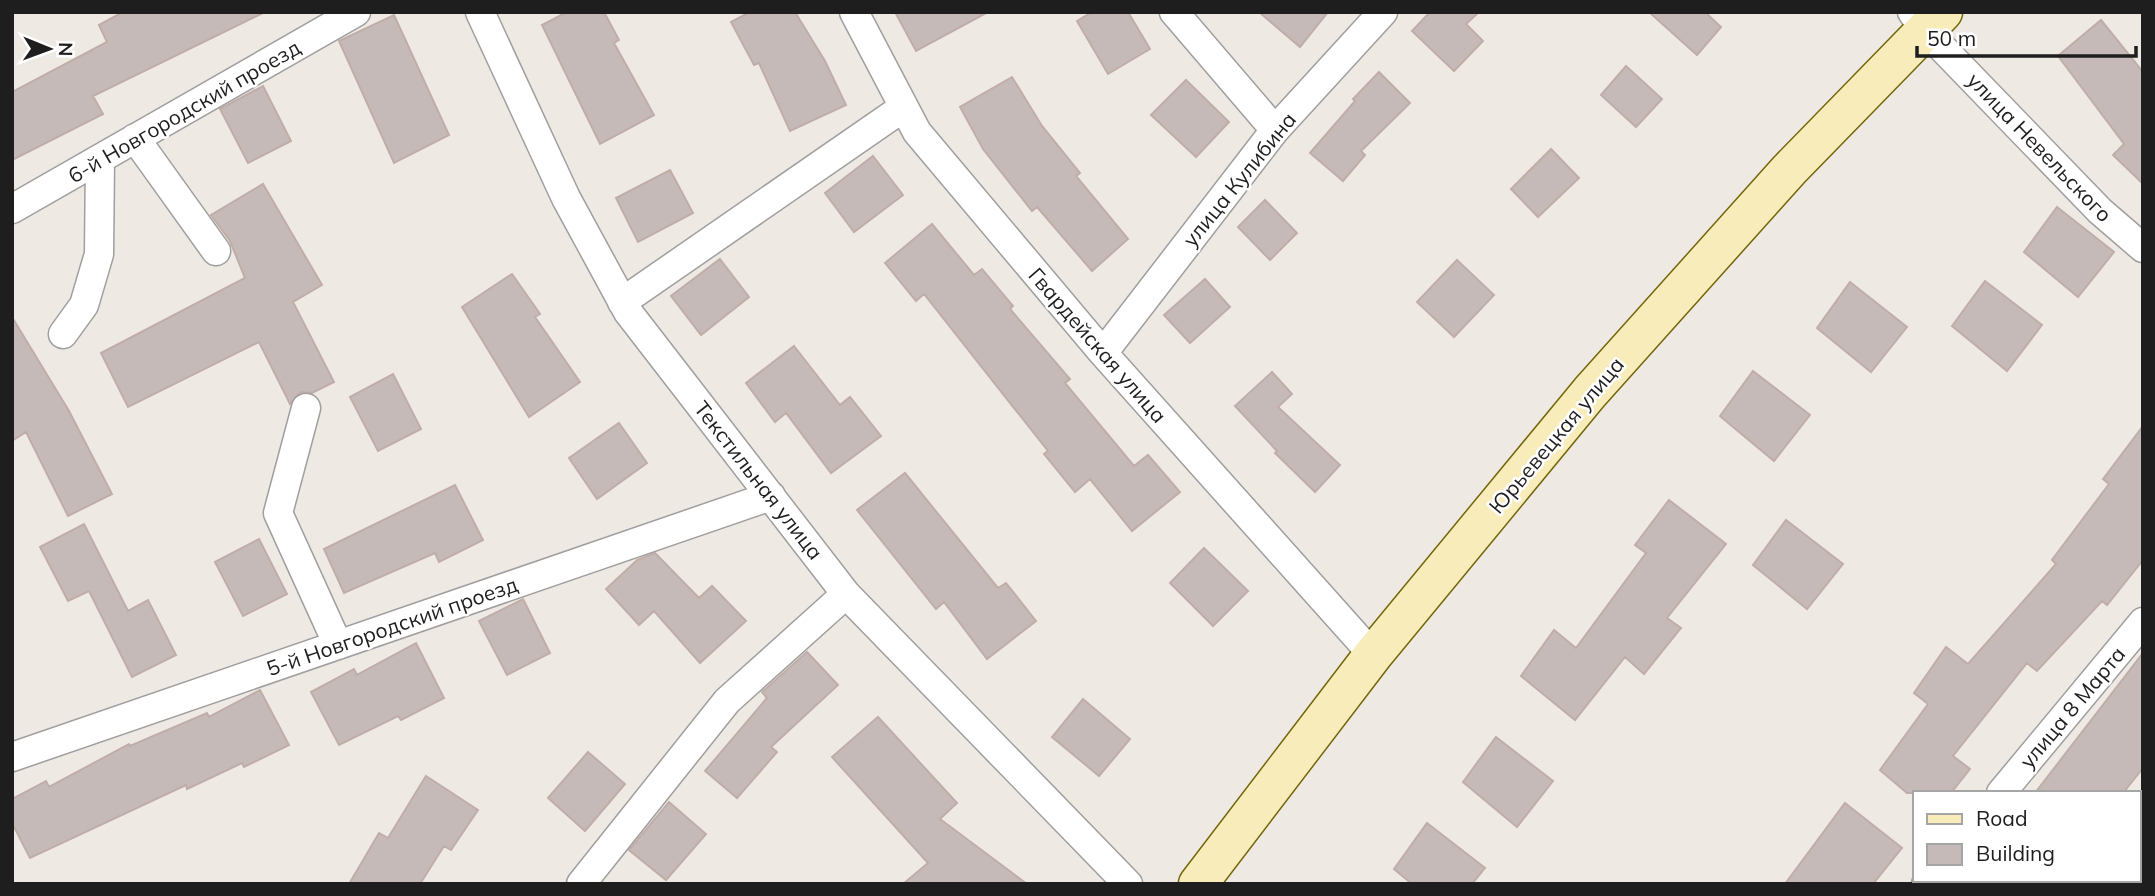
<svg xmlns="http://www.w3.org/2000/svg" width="2155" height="896" viewBox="0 0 2155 896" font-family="Mulish,sans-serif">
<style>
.building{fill:#c6bab8;stroke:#c0ada7;stroke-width:2}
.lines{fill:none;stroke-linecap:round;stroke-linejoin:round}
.street-casing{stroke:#9f9f9f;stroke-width:31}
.secondary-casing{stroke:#736608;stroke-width:41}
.street{stroke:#fff;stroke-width:28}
.secondary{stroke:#f8edba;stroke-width:38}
.labels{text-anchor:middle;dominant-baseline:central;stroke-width:5;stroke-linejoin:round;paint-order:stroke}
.street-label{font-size:21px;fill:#1e1e1e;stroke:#fff}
</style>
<rect width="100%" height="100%" fill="#efe9e4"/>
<!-- building -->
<path class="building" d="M 123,12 L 265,12 L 93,96 L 103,114 L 12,160 L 12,92 L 107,42 L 99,25 Z
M 567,12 L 604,12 L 619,40 L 614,43 L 654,115 L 600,144 L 542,25 Z
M 750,12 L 795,12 L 825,61 L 846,105 L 790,131 L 759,63 L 754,65 L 731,22 Z
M 895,12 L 988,12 L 916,51 Z
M 1092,12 L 1128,12 L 1150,49 L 1108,74 L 1077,21 Z
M 1259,12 L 1328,12 L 1300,47 Z
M 1430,12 L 1479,12 L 1466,24 L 1483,41 L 1454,71 L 1412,31 Z
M 1649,12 L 1705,12 L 1721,27 L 1697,55 Z
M 394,15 L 449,135 L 394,163 L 339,41 Z
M 2101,20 L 2143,72 L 2143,184 L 2113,155 L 2124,144 L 2058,56 Z
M 1626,66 L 1662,99 L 1636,127 L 1601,95 Z
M 1379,72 L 1410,103 L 1361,151 L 1365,155 L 1343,181 L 1310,153 L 1355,101 L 1353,99 Z
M 1012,77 L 1042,126 L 1080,173 L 1076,176 L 1128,239 L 1092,271 L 1037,207 L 1032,211 L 983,149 L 960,107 Z
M 1186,80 L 1229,122 L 1196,157 L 1151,115 Z
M 263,86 L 291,141 L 248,163 L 220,109 Z
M 1551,149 L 1579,178 L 1538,217 L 1511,189 Z
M 873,156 L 903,195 L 854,232 L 825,193 Z
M 670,170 L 693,213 L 638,242 L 616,198 Z
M 263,184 L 322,285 L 293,302 L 334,382 L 312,393 L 301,392 L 290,404 L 259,342 L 128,407 L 101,353 L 245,278 L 230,241 L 211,215 Z
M 1265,200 L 1297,233 L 1270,260 L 1238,227 Z
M 2057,207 L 2114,252 L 2078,297 L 2024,252 Z
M 932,224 L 974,275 L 982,269 L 1013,306 L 1010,309 L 1070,379 L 1065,383 L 1134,466 L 1148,455 L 1180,492 L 1132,531 L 1090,479 L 1075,492 L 1044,454 L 1048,451 L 924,294 L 916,301 L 885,263 Z
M 720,259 L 749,297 L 701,335 L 671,296 Z
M 1457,260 L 1494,295 L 1454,337 L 1417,302 Z
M 512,274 L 540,314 L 535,317 L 580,382 L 529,417 L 462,307 Z
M 1205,279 L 1230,307 L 1190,343 L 1164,315 Z
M 1985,281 L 2042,325 L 2007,371 L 1952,326 Z
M 1850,282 L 1907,327 L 1871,372 L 1817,328 Z
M 12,317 L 69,411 L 112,494 L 68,516 L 26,432 L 12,441 Z
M 794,346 L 840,405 L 850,397 L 881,436 L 831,473 L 786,413 L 775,422 L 746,383 Z
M 1753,371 L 1810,415 L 1774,461 L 1720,416 Z
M 1272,372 L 1292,394 L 1278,407 L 1340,465 L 1315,492 L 1275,453 L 1277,451 L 1235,406 Z
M 393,374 L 421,429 L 378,451 L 350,397 Z
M 619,423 L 647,463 L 597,499 L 569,458 Z
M 2143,426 L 2143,560 L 2107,605 L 2102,601 L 2037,671 L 2027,663 L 1953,756 L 1970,769 L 1951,793 L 1907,793 L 1880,770 L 1928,704 L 1914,693 L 1946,647 L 1968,664 L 2056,564 L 2052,560 L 2109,484 L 2103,479 Z
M 905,473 L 998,588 L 1006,583 L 1036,621 L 987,659 L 944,602 L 936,609 L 857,510 Z
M 455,485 L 483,540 L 439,562 L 435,553 L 344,593 L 324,549 Z
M 1669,500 L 1726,544 L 1667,618 L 1681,628 L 1644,674 L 1625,657 L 1575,720 L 1521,676 L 1554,630 L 1576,648 L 1646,553 L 1635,545 Z
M 1786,520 L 1843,564 L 1807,609 L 1753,565 Z
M 84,524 L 128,611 L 148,600 L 176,655 L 132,677 L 89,591 L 68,601 L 40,547 Z
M 259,539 L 287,594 L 243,616 L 215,562 Z
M 1204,548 L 1248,591 L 1213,626 L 1170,583 Z
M 655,553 L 699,598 L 712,586 L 746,621 L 700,663 L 654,611 L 639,625 L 606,589 L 637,560 Z
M 523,599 L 550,653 L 507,675 L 479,621 Z
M 416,643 L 444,698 L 401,720 L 398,716 L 339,745 L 311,692 L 354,669 L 357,675 Z
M 807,652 L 838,685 L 771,747 L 777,752 L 737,798 L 705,771 L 767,698 L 762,692 Z
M 2143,653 L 2143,768 L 2123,793 L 2035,793 Z
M 260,690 L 289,745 L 244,767 L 242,763 L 187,789 L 186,785 L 30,858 L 12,823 L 12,799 L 46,781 L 49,787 L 129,744 L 130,746 L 207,713 L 209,717 Z
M 1083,699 L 1130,739 L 1099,776 L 1052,737 Z
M 878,717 L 957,803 L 940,819 L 1027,884 L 903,884 L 928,863 L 832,757 Z
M 1496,737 L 1553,781 L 1517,827 L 1463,782 Z
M 588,752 L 625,784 L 585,831 L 548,798 Z
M 426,776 L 478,810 L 451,850 L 444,846 L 420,884 L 349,884 L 379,833 L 388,838 Z
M 669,802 L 706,834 L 666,880 L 629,850 Z
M 1845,803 L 1902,848 L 1873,884 L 1785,884 Z
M 1427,823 L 1485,868 L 1472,884 L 1412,884 L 1394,869 Z"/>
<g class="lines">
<!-- street casing -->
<g class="street-casing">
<path id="street" d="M 480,12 L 566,198 L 628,312 L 846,594 L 1128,884
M 854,12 L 917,132 L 1103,353 L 1373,655
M 1174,12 L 1275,130
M 1912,12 L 1924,29 L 2100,211 L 2143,248
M 135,138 L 216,251
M 12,209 L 356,12
M 622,302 L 904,107
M 63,334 L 84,305 L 99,254 L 100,159
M 1103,353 L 1275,130 L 1383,12
M 306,408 L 278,513 L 338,645
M 12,757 L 771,496
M 2001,793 L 2143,622
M 581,884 L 727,701 L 846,594
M 1926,884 L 1928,880"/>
</g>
<!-- secondary casing -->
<g class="secondary-casing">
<path id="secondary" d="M 1198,884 L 1373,655 L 1590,392 L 1789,170 L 1943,12"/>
</g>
<!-- street -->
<use href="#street" class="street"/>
<!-- secondary -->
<use href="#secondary" class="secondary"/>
</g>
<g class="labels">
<!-- street labels -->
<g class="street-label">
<text transform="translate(184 111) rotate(-30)">6-й Новгородский проезд</text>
<text transform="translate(2040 147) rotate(46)">улица Невельского</text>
<text transform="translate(1239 179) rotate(-51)">улица Кулибина</text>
<text transform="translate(1098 345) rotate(49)">Гвардейская улица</text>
<text transform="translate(1556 435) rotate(-50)">Юрьевецкая улица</text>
<text transform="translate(759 480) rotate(52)">Текстильная улица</text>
<text transform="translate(392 626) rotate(-19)">5-й Новгородский проезд</text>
<text transform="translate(2072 707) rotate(-50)">улица 8 Марта</text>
</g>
</g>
<!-- border -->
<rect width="2155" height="896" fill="none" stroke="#1e1e1e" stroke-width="28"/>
<!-- legend -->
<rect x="1913" y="791" width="228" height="91" fill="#ffffff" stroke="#a5a5a5" stroke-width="2"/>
<rect x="1927" y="814" width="35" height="10" fill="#f8edba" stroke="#a5a5a5" stroke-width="2"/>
<text x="1976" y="826" font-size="21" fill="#1e1e1e">Road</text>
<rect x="1927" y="844" width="35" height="21" fill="#c6bab8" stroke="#a5a5a5" stroke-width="2"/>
<text x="1976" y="861" font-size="21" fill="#1e1e1e">Building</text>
<!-- north arrow -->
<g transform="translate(49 49) rotate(91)" stroke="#ffffff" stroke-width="5" paint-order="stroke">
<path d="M0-5L12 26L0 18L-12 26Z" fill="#1e1e1e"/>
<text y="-10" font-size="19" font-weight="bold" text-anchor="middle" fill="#1e1e1e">N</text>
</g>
<!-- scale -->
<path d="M1917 46v10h219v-10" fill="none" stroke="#1e1e1e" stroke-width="3.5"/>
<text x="1927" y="46" font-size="21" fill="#1e1e1e" stroke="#ffffff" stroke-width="5" paint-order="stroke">50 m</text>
</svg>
